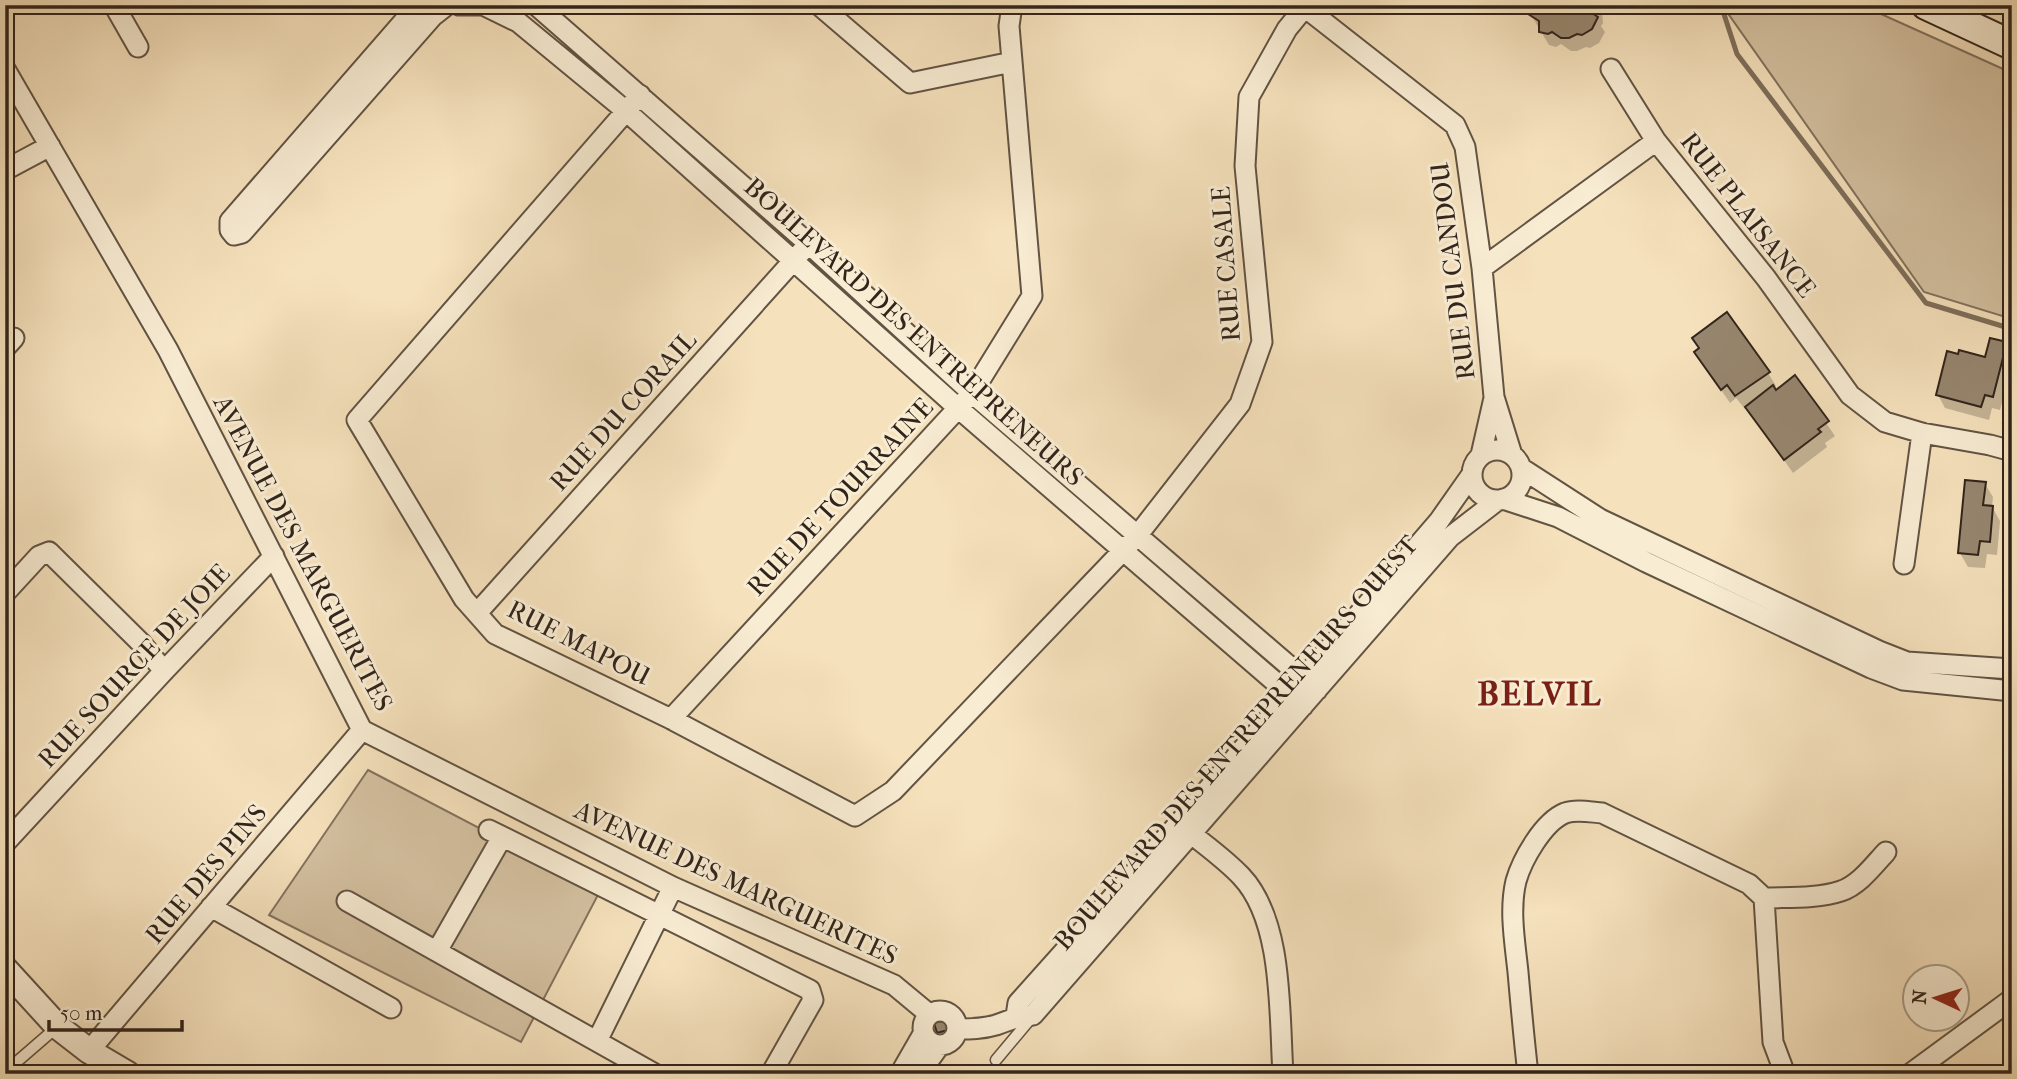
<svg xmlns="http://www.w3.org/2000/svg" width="2017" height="1079" viewBox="0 0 2017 1079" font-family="'IM FELL French Canon',serif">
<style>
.green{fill:#d4c1a1;stroke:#82725e;stroke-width:2}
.shadow{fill:#0003}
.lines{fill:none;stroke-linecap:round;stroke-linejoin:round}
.stream{stroke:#7e6f5b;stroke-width:5}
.building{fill:#97866f;stroke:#31241b;stroke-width:2}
.service-casing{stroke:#625343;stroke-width:13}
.minor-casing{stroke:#625343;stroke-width:23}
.tertiary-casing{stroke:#625343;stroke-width:28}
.secondary-casing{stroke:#31241b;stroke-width:32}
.service{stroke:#f8ecd3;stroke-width:10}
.minor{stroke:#f8ecd3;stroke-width:19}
.tertiary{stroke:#f8ecd3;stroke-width:24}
.secondary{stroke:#f8ecd3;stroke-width:28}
.labels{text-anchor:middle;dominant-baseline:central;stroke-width:6;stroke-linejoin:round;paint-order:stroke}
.street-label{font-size:26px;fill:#31241b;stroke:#f8ecd3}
.district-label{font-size:33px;font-weight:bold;letter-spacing:2px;fill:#7a1f14;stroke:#f8ecd3}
</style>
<rect width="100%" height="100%" fill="#f5e1bc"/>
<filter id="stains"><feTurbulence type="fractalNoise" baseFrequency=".00286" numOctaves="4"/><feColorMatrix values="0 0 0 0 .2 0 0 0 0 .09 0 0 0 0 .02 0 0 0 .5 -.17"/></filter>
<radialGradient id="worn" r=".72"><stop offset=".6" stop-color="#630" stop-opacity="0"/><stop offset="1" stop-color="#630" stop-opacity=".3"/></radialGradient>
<!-- green -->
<path class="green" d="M 1741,5 L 1846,5 L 1870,9 L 2012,73 L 2012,319 L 1924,292 L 1727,12 Z
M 368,770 L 600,891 L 521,1042 L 269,915 Z"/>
<!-- shadow -->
<path class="shadow" d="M 1530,5 L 1605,5 L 1602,11 L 1603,23 L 1601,26 L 1605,32 L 1599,43 L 1590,48 L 1586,47 L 1577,51 L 1571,51 L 1561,44 L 1556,47 L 1549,45 L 1530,13 Z
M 2006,344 L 2012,354 L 2012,365 L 2000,410 L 1992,408 L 1989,420 L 1945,408 L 1938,395 Z
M 1696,353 L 1768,373 L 1776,386 L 1773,388 L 1776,392 L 1795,378 L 1835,436 L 1825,443 L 1827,447 L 1793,473 L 1747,407 L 1745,409 L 1736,398 L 1730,403 Z
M 2012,391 L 2012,434 L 2005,423 Z
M 1985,484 L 1993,497 L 1992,507 L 2000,521 L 1997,555 L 1987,554 L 1985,568 L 1968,567 L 1960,553 Z
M 946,1026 L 948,1034 L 941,1036 L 939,1033 Z"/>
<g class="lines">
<!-- stream -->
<path class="stream" d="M 1721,5 L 1737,54 L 1926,303 L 2012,329"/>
</g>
<!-- building -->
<path class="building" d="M 1527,5 L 1596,5 L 1597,9 L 1592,13 L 1598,17 L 1592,29 L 1582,35 L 1577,34 L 1569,38 L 1561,38 L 1552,32 L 1548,34 L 1539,32 L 1539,21 L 1528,14 Z
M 1727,312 L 1770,372 L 1735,396 L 1727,385 L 1721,390 L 1694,352 L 1699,348 L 1692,338 Z
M 1990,338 L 2007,342 L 1993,397 L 1985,395 L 1981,407 L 1936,395 L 1947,351 L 1958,354 L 1959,350 L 1985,357 Z
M 1795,375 L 1829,421 L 1818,429 L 1821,432 L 1784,460 L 1745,407 L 1773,385 L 1776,390 Z
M 2012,382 L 2012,425 L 2003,423 Z
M 1965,480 L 1986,482 L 1983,505 L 1993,506 L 1990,542 L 1980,541 L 1978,555 L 1958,553 Z
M 944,1020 L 948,1030 L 937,1033 L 934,1023 Z"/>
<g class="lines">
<!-- service casing -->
<g class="service-casing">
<path id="service" d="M 996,1060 L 1032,1017
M 5,1072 L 57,1027"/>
</g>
<!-- minor casing -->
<g class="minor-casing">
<path id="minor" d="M 114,5 L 138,47
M 418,5 L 230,221 L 230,230 L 234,235 L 242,233 L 433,16 L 447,5
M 459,5 L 481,5
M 483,5 L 518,22 L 626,111 L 958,408 L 1303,706
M 536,5 L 809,244 L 972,393 L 1317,690
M 819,5 L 910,83 L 1012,62
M 1302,5 L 1455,125 L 1465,147 L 1482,268 L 1494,397 L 1512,455
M 5,69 L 168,350 L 362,730 L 673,887 L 894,985 L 929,1014
M 1611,69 L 1656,141
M 640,95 L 357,420 L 464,599 L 495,634 L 671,719 L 855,816 L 893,791 L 1137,536 L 1240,404 L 1262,342 L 1245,166 L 1249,97 L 1287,29 L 1305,7
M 5,170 L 50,146
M 1482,268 L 1656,141 L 1766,278 L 1850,395 L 1885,422 L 1922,433 L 1990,445 L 2012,451
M 5,348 L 14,338
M1472 475a25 25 0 1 1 50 0a25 25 0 1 1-50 0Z
M 1481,455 L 1494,398
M 1521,468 L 1600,519 L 1879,651 L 1907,662 L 2012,669
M 1503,499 L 1558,517 L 1646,562 L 1871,668 L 1903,680 L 2012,691
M 1904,564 L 1922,433
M 5,593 L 39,556 L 49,552 L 142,644 L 164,671
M 477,613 L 803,250
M 671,719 L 972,393 L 1032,296 L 1009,26 L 1012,5
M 1183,827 C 1202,843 1224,858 1241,876 C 1284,921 1279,1015 1283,1074
M 489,830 L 810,990 L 813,1000 L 771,1074
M 5,843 L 164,671 L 274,556
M 1764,898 C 1788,897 1817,899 1841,891 C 1859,885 1873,866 1886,852
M 347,901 L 655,1074
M 211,907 L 391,1008
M 437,951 L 502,837
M923 1028a17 17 0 1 1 34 0a17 17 0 1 1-34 0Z
M 1016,1016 L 1018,1003 L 1179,823 L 1439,521 L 1472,474
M 957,1029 C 970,1029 983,1029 996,1025 C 1011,1020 1017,1016 1033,1015 L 1450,537 L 1498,500
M 597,1041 L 673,887
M 89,1051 L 362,730
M 900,1074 L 923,1034
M 919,1074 L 940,1045
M 1528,1074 C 1524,1040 1521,1006 1518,972 C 1515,943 1509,910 1516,881 C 1522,860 1543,822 1565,813 C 1576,809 1590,812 1602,813 L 1749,884 L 1764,898 L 1773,1042 L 1785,1074
M 1910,1074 L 2012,999"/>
</g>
<!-- tertiary casing -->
<g class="tertiary-casing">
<path id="tertiary" d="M 5,969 L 58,1027 L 89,1051 L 128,1074"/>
</g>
<!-- secondary casing -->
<g class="secondary-casing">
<path id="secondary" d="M 1926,5 L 2012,45"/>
</g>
<!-- service -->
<use href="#service" class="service"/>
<!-- minor -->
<use href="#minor" class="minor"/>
<!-- tertiary -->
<use href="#tertiary" class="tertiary"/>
<!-- secondary -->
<use href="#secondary" class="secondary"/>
</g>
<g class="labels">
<!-- street labels -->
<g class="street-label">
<text transform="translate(1748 215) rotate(52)">RUE PLAISANCE</text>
<text transform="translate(1226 264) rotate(-94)">RUE CASALE</text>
<text transform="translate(1453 271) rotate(-97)">RUE DU CANDOU</text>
<text transform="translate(914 332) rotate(42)">BOULEVARD DES ENTREPRENEURS</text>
<text transform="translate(623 411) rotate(-48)">RUE DU CORAIL</text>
<text transform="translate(840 497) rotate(-47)">RUE DE TOURRAINE</text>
<text transform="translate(303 553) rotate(62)">AVENUE DES MARGUERITES</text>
<text transform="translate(579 643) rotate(27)">RUE MAPOU</text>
<text transform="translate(134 666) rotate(-47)">RUE SOURCE DE JOIE</text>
<text transform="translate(1236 743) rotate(-49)">BOULEVARD DES ENTREPRENEURS OUEST</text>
<text transform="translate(206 874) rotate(-50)">RUE DES PINS</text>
<text transform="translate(736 883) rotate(25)">AVENUE DES MARGUERITES</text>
</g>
<!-- district labels -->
<g class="district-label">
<text x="1540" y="694">BELVIL</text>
</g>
</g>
<!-- margin -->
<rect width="2017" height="1079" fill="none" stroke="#f5e1bc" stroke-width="28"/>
<rect x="7" y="7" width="2003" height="1065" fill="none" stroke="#31241b" stroke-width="3.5"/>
<rect x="14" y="14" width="1989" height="1051" fill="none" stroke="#31241b" stroke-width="2"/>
<!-- north arrow -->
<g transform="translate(1936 998) rotate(274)"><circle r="33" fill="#f8ecd3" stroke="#a89c89" stroke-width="2"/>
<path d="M0-5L12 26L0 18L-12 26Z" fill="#8f2418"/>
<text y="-10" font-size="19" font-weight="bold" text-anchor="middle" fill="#31241b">N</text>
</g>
<!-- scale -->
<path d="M49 1020v10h133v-10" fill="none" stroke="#31241b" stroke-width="3.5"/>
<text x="60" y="1020" font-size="21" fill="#31241b" stroke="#f8ecd3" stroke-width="5" paint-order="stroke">50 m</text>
<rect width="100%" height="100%" filter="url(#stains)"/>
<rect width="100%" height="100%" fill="url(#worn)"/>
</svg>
